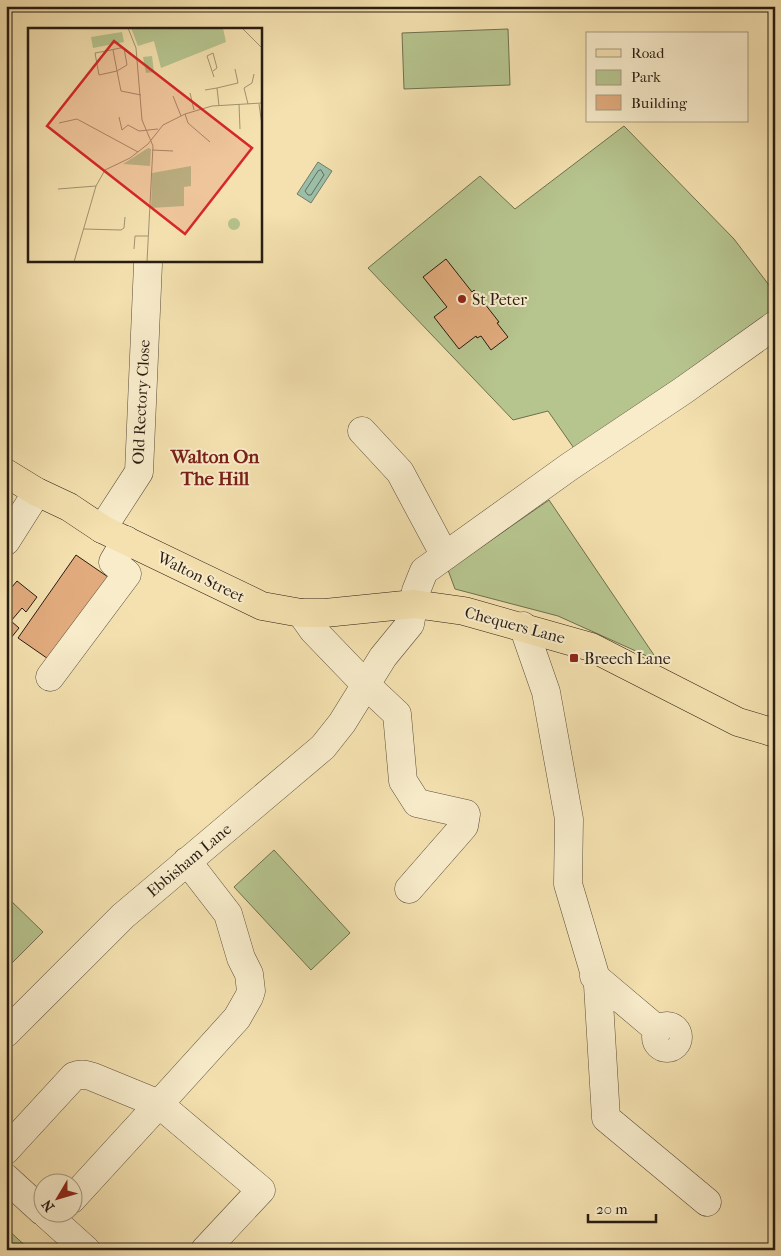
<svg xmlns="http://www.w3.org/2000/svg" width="781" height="1256" viewBox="0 0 781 1256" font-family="'IM FELL French Canon',serif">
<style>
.green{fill:#b6c48e;stroke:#6f7050}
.water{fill:#9cbea7;stroke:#6e7d6c}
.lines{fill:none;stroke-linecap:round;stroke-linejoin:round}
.shore{stroke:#626d5d;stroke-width:1}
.building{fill:#e1ab7d;stroke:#281c13}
.minor-casing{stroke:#5b4d3a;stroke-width:29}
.major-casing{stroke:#281c13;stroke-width:29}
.minor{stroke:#f8eccb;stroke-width:28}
.major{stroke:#f4e1af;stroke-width:28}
.poi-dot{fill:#8f2418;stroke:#f8eccb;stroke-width:2}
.labels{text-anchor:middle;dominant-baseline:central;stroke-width:4;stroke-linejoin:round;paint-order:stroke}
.poi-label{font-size:16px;fill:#281c13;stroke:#f8eccb;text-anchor:start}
.street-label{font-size:16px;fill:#281c13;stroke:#f8eccb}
.quarter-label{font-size:19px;font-weight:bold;fill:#7a1f14;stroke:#f8eccb}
.inset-road{fill:none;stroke:#a29271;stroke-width:1}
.view{fill:#d62828;fill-opacity:0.15;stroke:#d62828;stroke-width:2.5}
.inset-edge{fill:none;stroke:#281c13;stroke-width:2.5}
</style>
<rect width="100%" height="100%" fill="#f4e1af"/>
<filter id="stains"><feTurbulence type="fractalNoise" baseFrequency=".004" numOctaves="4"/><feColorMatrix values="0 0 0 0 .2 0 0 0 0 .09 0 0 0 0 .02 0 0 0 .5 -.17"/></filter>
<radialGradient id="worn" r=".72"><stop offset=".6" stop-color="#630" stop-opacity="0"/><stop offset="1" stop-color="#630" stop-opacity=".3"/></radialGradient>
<!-- green -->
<path class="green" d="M 508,29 L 510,85 L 404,89 L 402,33 Z
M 624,126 L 734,239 L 775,293 L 775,314 L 578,454 L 548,411 L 513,420 L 368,268 L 480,176 L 515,209 Z
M 549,500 L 658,661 L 558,616 L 455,589 L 448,570 Z
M 274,850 L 350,933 L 311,970 L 234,887 Z
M 6,896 L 43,932 L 6,969 Z
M 6,1228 L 30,1250 L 6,1250 Z"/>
<!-- water -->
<path class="water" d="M 318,162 L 332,171 L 311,203 L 297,194 Z"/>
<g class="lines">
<!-- shore -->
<path class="shore" d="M 321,170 L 324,175 L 311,195 L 308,195 L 305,191 L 318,171 Z"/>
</g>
<!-- building -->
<path class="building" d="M 446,259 L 472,292 L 474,290 L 499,322 L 497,323 L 508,337 L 491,350 L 481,336 L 477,338 L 476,336 L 459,349 L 434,317 L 447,307 L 423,277 Z
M 76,555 L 111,579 L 54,663 L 18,638 Z
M 17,581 L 37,597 L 26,612 L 22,608 L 11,621 L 19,628 L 6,644 L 6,594 Z"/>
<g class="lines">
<!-- minor casing -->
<g class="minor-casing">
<path id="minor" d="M 362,431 L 400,472 L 445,556
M 102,529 L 139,472 L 148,264
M 6,541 L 37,492
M 301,613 L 313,630 L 365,684 L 397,714 L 403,781 L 417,803 L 466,814 L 464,826 L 409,889
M 523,626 L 546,692 L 569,819 L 568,884 L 598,985 L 606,1118 L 707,1202
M 50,677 L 127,574 L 113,562 L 126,540
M 187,861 L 228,914 L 241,958 L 249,974 L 251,991 L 249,997 L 237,1018 L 159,1104 L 261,1190 L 205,1250
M 594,976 L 658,1030
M656 1037a11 11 0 1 1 22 0a11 11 0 1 1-22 0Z
M 6,1033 L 123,916 L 323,747 L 342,723 L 383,657 L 410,624 L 416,591 L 424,571 L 569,467 L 684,390 L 775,325
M 6,1150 L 74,1076 C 81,1073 86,1075 93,1077 L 159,1104 L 72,1199
M 6,1178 L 42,1211
M 46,1214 L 86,1250"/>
</g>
<!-- major casing -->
<g class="major-casing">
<path id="major" d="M 6,473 L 37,492 L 69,507 L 102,529 L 262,606 L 301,613 L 325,613 L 414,604 L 464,611 L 591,647 L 738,722 L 775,733"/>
</g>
<!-- minor -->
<use href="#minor" class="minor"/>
<!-- major -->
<use href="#major" class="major"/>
</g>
<!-- markers -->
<g class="poi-dot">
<circle cx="462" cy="299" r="5"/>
<rect x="569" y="653" width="10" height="10" rx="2.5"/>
</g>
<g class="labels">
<!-- poi labels -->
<g class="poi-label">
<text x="472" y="299">St Peter</text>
<text x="584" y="658">Breech Lane</text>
</g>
<!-- street labels -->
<g class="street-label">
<text transform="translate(141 402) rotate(-87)">Old Rectory Close</text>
<text transform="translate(201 577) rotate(26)">Walton Street</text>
<text transform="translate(515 625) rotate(15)">Chequers Lane</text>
<text transform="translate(189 860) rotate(-40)">Ebbisham Lane</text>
</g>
<!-- quarter labels -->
<g class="quarter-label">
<text x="215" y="457">Walton On<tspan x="215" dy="22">The Hill</tspan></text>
</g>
</g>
<!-- overview -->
<g transform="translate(28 28)">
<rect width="234" height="234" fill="#f4e1af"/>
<path d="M 103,0 L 195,0 L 198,14 L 133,40 L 126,13 L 110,18 ZM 94,4 L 96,14 L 65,20 L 63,9 ZM 124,28 L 126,44 L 118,45 L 115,29 ZM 120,120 L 123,121 L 122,138 L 95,136 ZM 163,138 L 163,158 L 156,159 L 156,178 L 123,180 L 124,145 ZM200 196a6 6 0 1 1 12 0a6 6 0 1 1-12 0Z" fill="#b6c48e"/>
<path class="inset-road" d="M 100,0 L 108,20 L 114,92 L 125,118 L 119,234M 214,0 L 234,20M 85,22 L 89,43 L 99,37 L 96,20 L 92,20 L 78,23 L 67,25 L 71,47 L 89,43 L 93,63 L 113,67M 185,43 L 189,40 L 185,25 L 179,28 L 186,49M 189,60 L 210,55 L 207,41M 177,62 L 189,60 L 191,78M 162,65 L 166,82M 145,68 L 153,88M 211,76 L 212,101M 220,76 L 216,60 L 224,55 L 226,46M 231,76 L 234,97M 157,86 L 160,95 L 182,114M 91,89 L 94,102 L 100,97 L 111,103 L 130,101M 31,95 L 49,91 L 110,124M 124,122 L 145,123M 30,161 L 68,158M 56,201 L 93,202 L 96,200 L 97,189M 106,221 L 107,208 L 120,208M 46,234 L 68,158 L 77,142 L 102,130 L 120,116 L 135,97 L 157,86 L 184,78 L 234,75"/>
<path class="view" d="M 86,13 L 224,120 L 157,206 L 19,98 Z"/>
<rect width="234" height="234" class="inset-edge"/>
</g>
<!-- margin -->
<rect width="781" height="1256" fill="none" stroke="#f4e1af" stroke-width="25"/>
<rect x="8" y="8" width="766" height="1241" fill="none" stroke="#281c13" stroke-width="2.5"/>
<rect x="12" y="12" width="756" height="1231" fill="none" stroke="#281c13"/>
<!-- legend -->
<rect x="586" y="32" width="162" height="90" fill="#f8eccb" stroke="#a59981"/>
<rect x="596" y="49" width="25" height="8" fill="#f4e1af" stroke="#a59981"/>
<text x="631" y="58" font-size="15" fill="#281c13">Road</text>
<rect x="596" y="70" width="25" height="15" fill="#b6c48e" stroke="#a59981"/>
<text x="631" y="82" font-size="15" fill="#281c13">Park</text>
<rect x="596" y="95" width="25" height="15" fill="#e1ab7d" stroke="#a59981"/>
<text x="631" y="108" font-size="15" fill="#281c13">Building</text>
<!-- north arrow -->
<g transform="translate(58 1198) rotate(232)"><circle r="24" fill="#f8eccb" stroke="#a59981"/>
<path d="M0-4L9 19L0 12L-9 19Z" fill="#8f2418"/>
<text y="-8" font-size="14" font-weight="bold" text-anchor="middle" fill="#281c13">N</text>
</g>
<!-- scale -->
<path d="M588 1214v8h68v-8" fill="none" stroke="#281c13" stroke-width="2.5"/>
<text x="596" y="1214" font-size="15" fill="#281c13" stroke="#f8eccb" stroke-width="4" paint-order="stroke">20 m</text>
<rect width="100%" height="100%" filter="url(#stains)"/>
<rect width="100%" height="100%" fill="url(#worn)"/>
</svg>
